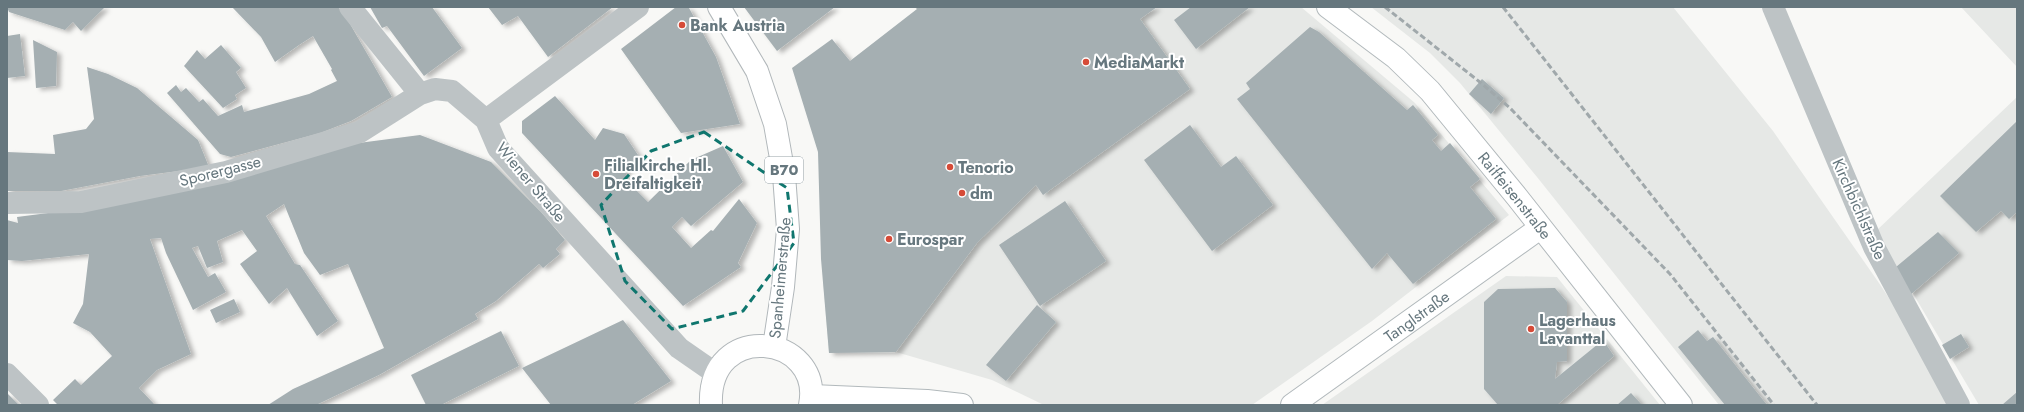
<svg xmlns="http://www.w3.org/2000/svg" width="2024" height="412" viewBox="0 0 2024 412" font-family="Jost,sans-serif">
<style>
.built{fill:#e6e8e6}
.building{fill:#a5afb2;filter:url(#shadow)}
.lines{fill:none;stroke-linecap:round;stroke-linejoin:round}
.secondary-casing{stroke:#b2b9bc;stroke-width:24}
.primary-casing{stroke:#b1b7ba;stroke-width:24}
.street{stroke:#bdc3c5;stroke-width:22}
.secondary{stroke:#fff;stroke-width:22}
.primary{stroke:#fff;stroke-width:22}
.rail{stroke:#a0a8ab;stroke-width:3;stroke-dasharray:6 3;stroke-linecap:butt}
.marked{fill:none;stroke:#0f766e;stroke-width:3;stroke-dasharray:8 5;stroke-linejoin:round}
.poi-dot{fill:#d64b38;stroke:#fff;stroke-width:1.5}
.labels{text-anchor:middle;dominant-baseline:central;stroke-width:4;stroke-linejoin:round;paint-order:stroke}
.shield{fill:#fff;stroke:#94a0a5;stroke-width:1}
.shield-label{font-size:15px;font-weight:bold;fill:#66777e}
.poi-label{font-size:16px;font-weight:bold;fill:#66777e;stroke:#fff;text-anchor:start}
.street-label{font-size:16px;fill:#66777e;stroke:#fff}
</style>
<defs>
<filter id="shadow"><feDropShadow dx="4.5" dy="2.5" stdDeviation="2" flood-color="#0004"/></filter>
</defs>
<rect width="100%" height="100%" fill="#f8f8f6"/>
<!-- built -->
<path class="built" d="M 915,7 L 1301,7 L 1415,103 L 1509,215 L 1372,321 L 1252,405 L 1044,405 L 992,380 L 896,352 L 829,353 L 823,280 L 850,61 L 917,10 Z
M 1371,7 L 1673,7 L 1773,131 L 1879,283 L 1914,336 L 1952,405 L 1719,405 L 1537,177 L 1460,83 L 1430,53 Z
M 1961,7 L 2017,7 L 2017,67 Z
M 2017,97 L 2017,405 L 1979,405 L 1876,231 Z
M 1506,276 L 1557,277 L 1660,405 L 1322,405 Z"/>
<!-- building -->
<path class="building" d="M 7,7 L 105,7 L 81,31 L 73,22 L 65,30 L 9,12 Z
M 232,7 L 338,7 L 346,17 L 392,97 L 351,121 L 320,133 L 231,157 L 220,154 L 167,93 L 176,85 L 181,92 L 186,88 L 199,102 L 203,99 L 218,116 L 242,105 L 244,112 L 309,94 L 337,81 L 331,70 L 332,69 L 313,36 L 299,45 L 275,62 L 261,37 Z
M 370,7 L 432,7 L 462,48 L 424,76 L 387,26 L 382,28 Z
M 488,7 L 613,7 L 548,57 L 518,16 L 502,25 Z
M 676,7 L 689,8 L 716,57 L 740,124 L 681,133 L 621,49 Z
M 744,7 L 835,7 L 777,51 Z
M 915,7 L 1157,7 L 1140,19 L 1190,89 L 1043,195 L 1036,185 L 977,243 L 896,352 L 829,353 L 821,259 L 818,152 L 792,68 L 832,39 L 850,61 L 917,9 Z
M 1191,7 L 1250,7 L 1196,49 L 1174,20 Z
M 1310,27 L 1319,32 L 1407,110 L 1413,105 L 1438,135 L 1432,140 L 1441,151 L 1450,143 L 1480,179 L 1470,187 L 1496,219 L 1413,284 L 1387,253 L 1372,269 L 1237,99 L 1250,89 L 1246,83 Z
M 20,34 L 25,76 L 7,78 L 7,36 Z
M 33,40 L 57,52 L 56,86 L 36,88 Z
M 221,45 L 241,68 L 236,72 L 246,88 L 235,95 L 237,99 L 223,108 L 184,66 L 197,50 L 205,59 Z
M 87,67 L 108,74 L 137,88 L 198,140 L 209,167 L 140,176 L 61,191 L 7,191 L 7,152 L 55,154 L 53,135 L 86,129 L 94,119 Z
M 1482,79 L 1504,98 L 1491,114 L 1469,94 Z
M 555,96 L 595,140 L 603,128 L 624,134 L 640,158 L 626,170 L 626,183 L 634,188 L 648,202 L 691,160 L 723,146 L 743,182 L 691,226 L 682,217 L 672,227 L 691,248 L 711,230 L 713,231 L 739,199 L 757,223 L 738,263 L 741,267 L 683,306 L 522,133 L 522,121 Z
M 2017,121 L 2017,212 L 2009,219 L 2001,211 L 1976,232 L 1940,196 Z
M 1190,125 L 1221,167 L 1236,156 L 1273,205 L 1212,251 L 1144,160 Z
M 420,135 L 491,162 L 541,212 L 565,240 L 556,249 L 560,254 L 543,268 L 539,264 L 496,301 L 475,314 L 478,319 L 379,375 L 316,405 L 268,405 L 293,389 L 384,348 L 348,264 L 320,275 L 304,253 L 284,204 L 266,216 L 295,264 L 300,265 L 338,321 L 317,336 L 287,288 L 269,304 L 240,264 L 257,251 L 242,230 L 217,241 L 223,262 L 207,268 L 198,246 L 192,248 L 208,277 L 215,273 L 226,292 L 193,310 L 166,253 L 161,238 L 150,239 L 191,354 L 157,370 L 139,388 L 155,405 L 58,405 L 53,400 L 75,379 L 81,385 L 112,356 L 90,332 L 73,323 L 83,304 L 89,254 L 22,261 L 7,260 L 7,220 L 18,223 L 17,217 L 87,208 L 351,144 Z
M 1065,201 L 1106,261 L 1040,306 L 999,245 Z
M 1938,232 L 1959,253 L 1909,296 L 1896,267 Z
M 1555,288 L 1567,302 L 1567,361 L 1557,362 L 1555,379 L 1603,340 L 1614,356 L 1557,405 L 1498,405 L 1484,389 L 1484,302 L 1498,289 Z
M 234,299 L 240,312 L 216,323 L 210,310 Z
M 1037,305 L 1056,322 L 1006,381 L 986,365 Z
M 623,320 L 671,381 L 632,405 L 551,405 L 522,368 Z
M 1698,330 L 1707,341 L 1713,337 L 1767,405 L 1725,405 L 1678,347 Z
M 501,331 L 519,366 L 441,405 L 426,405 L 411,375 Z
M 1961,334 L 1969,347 L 1950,359 L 1942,345 Z
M 2017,392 L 2017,405 L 2002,405 Z
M 7,393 L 19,405 L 7,405 Z
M 1631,393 L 1642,405 L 1617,405 Z"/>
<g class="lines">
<!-- secondary casing -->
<g class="secondary-casing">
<g id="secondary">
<path id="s1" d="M 1328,7 L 1396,58 L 1430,91 L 1517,197 L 1681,405"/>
<path d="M 812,396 L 927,401 L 962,405"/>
<path id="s2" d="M 1292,405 L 1540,228"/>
</g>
</g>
<!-- primary casing -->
<g class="primary-casing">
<path id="primary" d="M 719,7 L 757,71 L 775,124 L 784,175 L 788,229 L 783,287 L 774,347
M 711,405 C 707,319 824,334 810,405"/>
</g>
<!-- street -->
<path class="street" d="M 350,7 L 420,94
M 1773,7 L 1874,247 L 1959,405
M 486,120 L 638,7
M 7,203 L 81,202 L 226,172 L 360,132 L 420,94 L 435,89 L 452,91 L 486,120 L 498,148 L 679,348 L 715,373
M 7,374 L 38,405"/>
<!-- secondary -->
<use href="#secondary" class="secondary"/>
<!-- primary -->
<use href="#primary" class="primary"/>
<!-- rail -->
<path class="rail" d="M 1385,7 L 1481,83 L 1510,108 L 1670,274 L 1774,405
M 1503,7 L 1817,405"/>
</g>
<!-- marked area -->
<path class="marked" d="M 704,132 L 787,188 L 794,243 L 743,311 L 672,329 L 625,281 L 601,205 L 651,151 Z"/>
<!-- markers -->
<g class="poi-dot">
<circle cx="682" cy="25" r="4"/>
<circle cx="1086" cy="62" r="4"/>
<circle cx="950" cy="167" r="4"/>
<circle cx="596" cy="174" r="4"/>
<circle cx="962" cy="193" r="4"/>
<circle cx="889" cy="239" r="4"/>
<circle cx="1531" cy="329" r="4"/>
</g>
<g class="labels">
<!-- shield labels -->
<rect class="shield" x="765" y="157" width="38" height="26" rx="3"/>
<g class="shield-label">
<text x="784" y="170">B70</text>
</g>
<!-- poi labels -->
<g class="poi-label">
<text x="690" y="25">Bank Austria</text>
<text x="1094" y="62">MediaMarkt</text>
<text x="604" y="165">Filialkirche Hl.<tspan x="604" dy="18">Dreifaltigkeit</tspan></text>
<text x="958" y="167">Tenorio</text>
<text x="970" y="193">dm</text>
<text x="897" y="239">Eurospar</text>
<text x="1539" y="320">Lagerhaus<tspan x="1539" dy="18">Lavanttal</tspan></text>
</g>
<!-- street labels -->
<g class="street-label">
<text transform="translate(220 171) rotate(-14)">Sporergasse</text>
<text transform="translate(531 182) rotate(50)">Wiener Straße</text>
<text stroke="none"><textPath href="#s1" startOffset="267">Raiffeisenstraße</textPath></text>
<text transform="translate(1859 209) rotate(66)">Kirchbichlstraße</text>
<text transform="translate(780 278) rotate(-85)">Spanheimerstraße</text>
<text stroke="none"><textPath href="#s2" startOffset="153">Tanglstraße</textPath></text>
</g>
</g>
<!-- border -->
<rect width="2024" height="412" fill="none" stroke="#66777e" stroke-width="16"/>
</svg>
